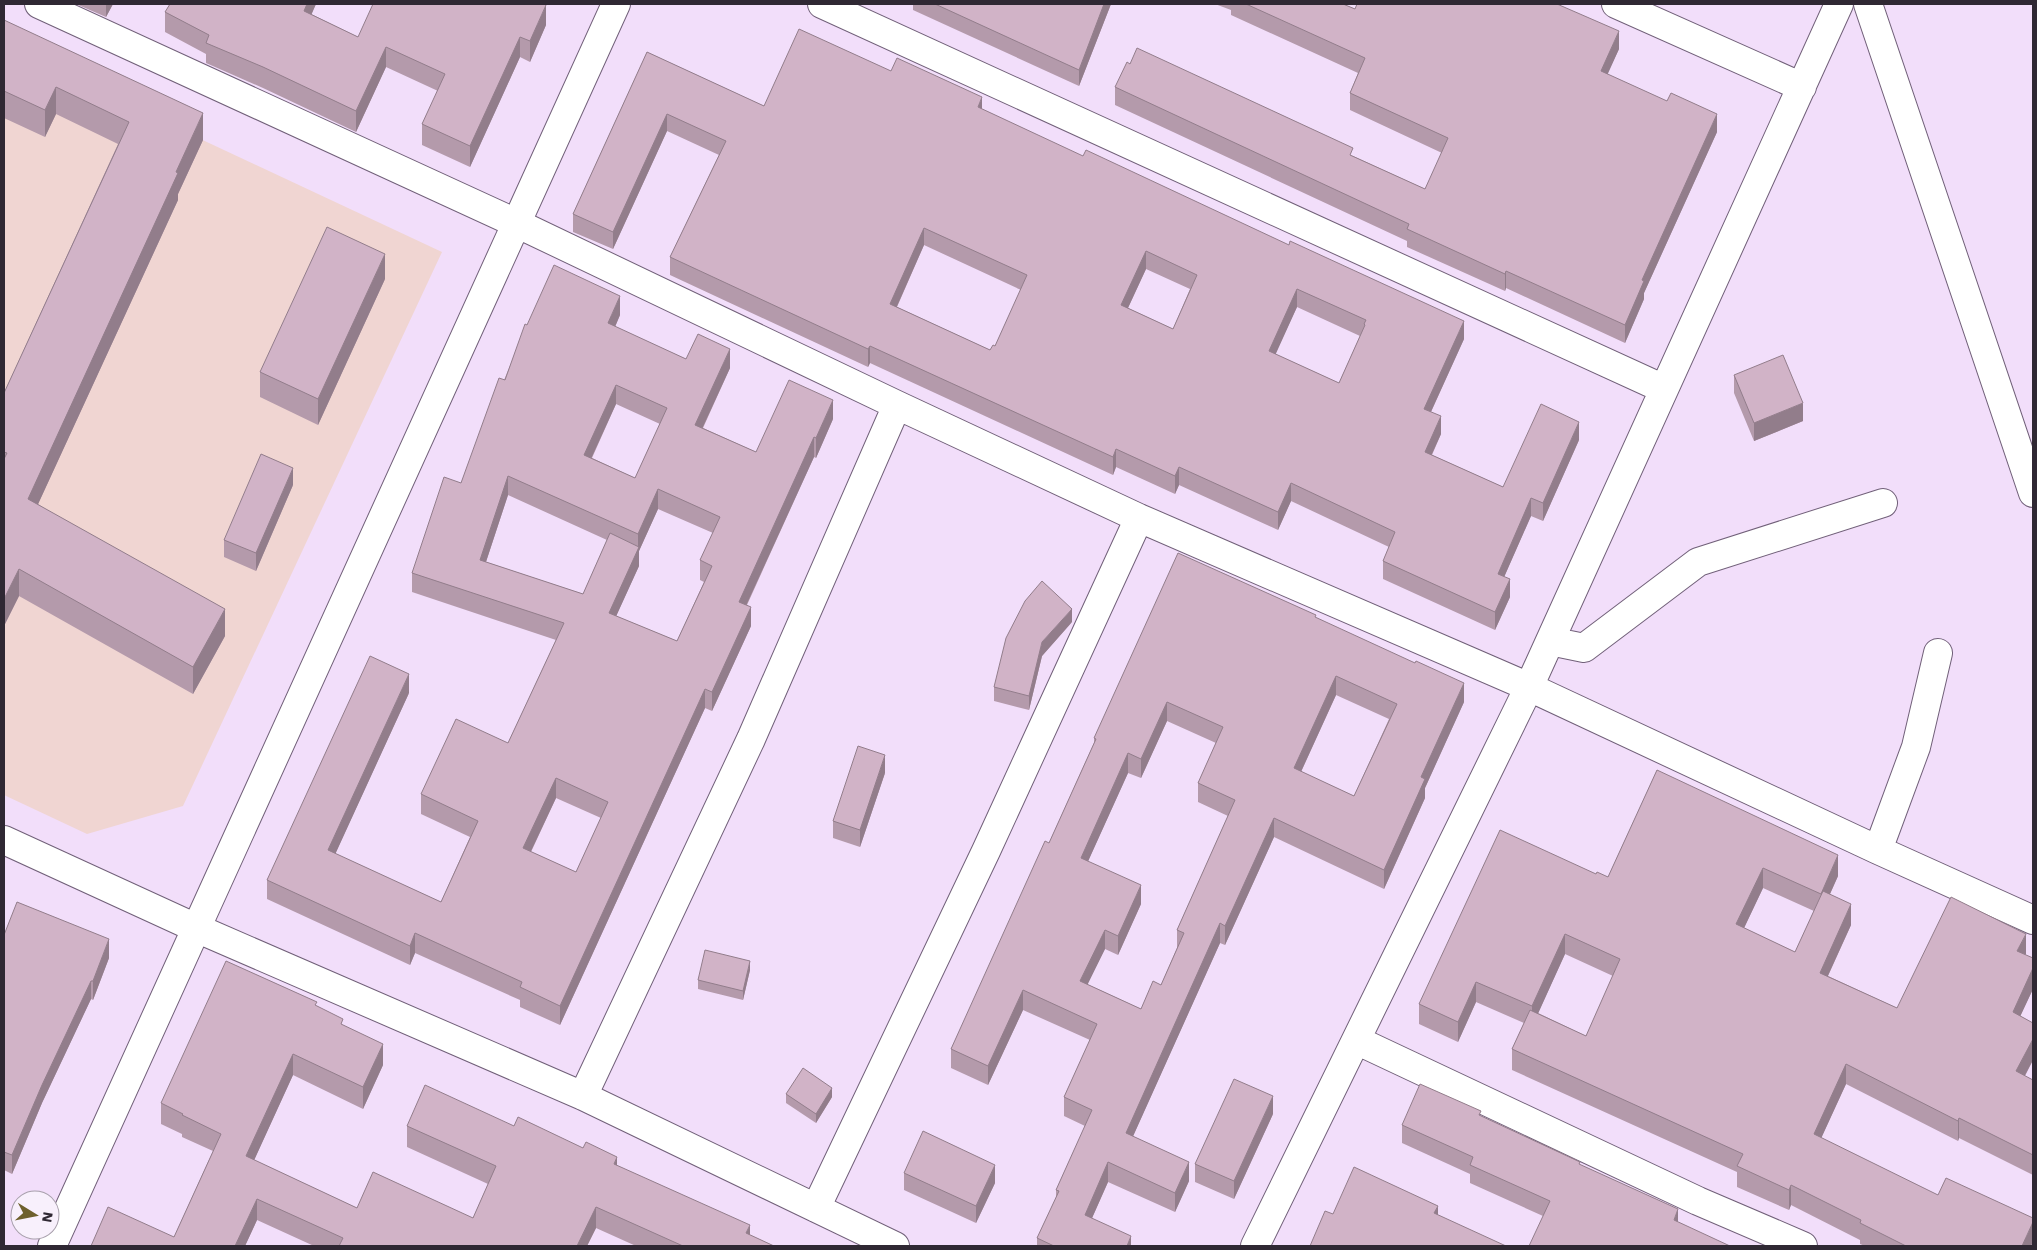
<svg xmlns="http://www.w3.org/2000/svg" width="2037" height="1250" viewBox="0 0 2037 1250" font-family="'Work Sans',sans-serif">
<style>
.education{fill:#f0d5d2}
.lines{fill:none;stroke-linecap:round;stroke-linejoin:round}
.minor-casing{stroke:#716079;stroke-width:30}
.major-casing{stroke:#716079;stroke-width:30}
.minor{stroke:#fff;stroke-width:28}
.major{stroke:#fff;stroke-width:28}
.wall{fill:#b49aab;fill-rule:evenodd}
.shaded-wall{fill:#927d8b}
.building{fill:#d1b3c7;stroke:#927d8b;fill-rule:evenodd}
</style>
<rect width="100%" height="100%" fill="#f2defa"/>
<!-- education -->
<path class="education" d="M 4,47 L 442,252 L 183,806 L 87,834 L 4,795 Z"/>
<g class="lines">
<!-- minor casing -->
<g class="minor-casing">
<path id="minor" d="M 39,4 L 516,223 L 897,405 L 1139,518 L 1529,687 L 1878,850 L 2033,920
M 822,4 L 1664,389
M 1616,4 L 1802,87
M 1550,641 L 1584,648 L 1698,562 L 1883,503
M 4,840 L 196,928 L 583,1096 L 895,1246
M 1878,850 L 1916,747 L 1938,653
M 1356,1040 L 1698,1201 L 1803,1246
M 583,1096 L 751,739 L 897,405
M 816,1208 L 986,851 L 1139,518
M 52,1246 L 616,4
M 1255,1246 L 1529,687 L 1839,4"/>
</g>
<!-- major casing -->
<g class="major-casing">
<path id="major" d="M 1868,4 L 2033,493"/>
</g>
<!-- minor -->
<use href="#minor" class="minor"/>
<!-- major -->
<use href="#major" class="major"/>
</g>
<!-- wall -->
<path class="wall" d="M 76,4 L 113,4 L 106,17 Z
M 170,4 L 316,4 L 311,14 L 358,37 L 546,25 L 530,62 L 520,57 L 470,167 L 422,145 L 422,124 L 438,91 L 386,67 L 356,132 L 263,88 L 206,63 L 206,54 L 165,32 L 165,12 Z
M 913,4 L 1111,4 L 1079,86 L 913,10 Z
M 1215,4 L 1343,4 L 1355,9 L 1619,49 L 1607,74 L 1717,132 L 1644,293 L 1644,299 L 1625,343 L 1506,288 L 1505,291 L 1407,247 L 1407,241 L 1115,105 L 1115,87 L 1353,156 L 1425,189 L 1442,153 L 1350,110 L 1350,93 L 1358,73 L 1231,15 L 1231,10 Z
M 4,20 L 203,140 L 178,194 L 178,200 L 38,504 L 225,636 L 193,694 L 19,596 L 4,626 L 4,393 L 118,144 L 56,114 L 45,137 L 4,118 Z
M 647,52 L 764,106 L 891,71 L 982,109 L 1464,339 L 1431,412 L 1441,434 L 1432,455 L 1503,487 L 1579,440 L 1543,521 L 1531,516 L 1504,577 L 1510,597 L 1495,630 L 1383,579 L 1383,561 L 1389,547 L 1291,501 L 1278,530 L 1179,485 L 1175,494 L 1116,467 L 1113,475 L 870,363 L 868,367 L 670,275 L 670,257 L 719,155 L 667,131 L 613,249 L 573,232 L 573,214 ZM 924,245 L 1021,290 L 995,346 L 990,350 L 897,307 ZM 1146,269 L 1190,289 L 1173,329 L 1128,308 ZM 1297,307 L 1360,336 L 1339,383 L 1275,354 Z
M 385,279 L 318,425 L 260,397 L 260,372 Z
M 620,315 L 615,327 L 686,359 L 730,368 L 703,428 L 756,452 L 833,419 L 816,458 L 814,457 L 747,605 L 751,626 L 712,711 L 705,708 L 560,1025 L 520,1007 L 520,1000 L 415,953 L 410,965 L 267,899 L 267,880 L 409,693 L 335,854 L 441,902 L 470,837 L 421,814 L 421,794 L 508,743 L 556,640 L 412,592 L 412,573 L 461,483 L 527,325 ZM 616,404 L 660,424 L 635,478 L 592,458 ZM 508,495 L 607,540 L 583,594 L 486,562 ZM 658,509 L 713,533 L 700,560 L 700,580 L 704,582 L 677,641 L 616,616 L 639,566 L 639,551 ZM 556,798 L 601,818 L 576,872 L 531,852 Z
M 1734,375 L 1803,421 L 1754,441 L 1734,393 Z
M 293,485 L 256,571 L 224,557 L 224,540 Z
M 1316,618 L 1464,702 L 1425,788 L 1425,798 L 1384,889 L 1274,837 L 1225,945 L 1220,943 L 1133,1136 L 1189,1181 L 1175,1212 L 1108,1182 L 1092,1218 L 1131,1246 L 1037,1246 L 1037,1238 L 1056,1198 L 1056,1190 L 1085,1126 L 1064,1116 L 1064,1097 L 1090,1040 L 1023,1010 L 988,1085 L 951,1068 L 951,1049 L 1049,843 L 1094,743 L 1094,738 ZM 1336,695 L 1389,719 L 1354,796 L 1301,772 ZM 1167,721 L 1216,743 L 1198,783 L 1198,802 L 1228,816 L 1177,930 L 1177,948 L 1161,985 L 1141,1009 L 1087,984 L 1105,949 L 1118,955 L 1141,904 L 1088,861 L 1128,773 L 1141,778 Z
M 1072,622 L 1042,656 L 1029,710 L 994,701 L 994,687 Z
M 1657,770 L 1838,876 L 1830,894 L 1851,925 L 1828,976 L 1897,1008 L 2025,955 L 2033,958 L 2033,989 L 2020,1016 L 2033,1023 L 2033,1060 L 2025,1076 L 2033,1080 L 2033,1175 L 1959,1138 L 1958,1141 L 1846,1084 L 1821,1138 L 2033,1242 L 2031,1246 L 1865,1246 L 1860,1244 L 1860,1240 L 1791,1205 L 1789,1210 L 1737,1187 L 1737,1172 L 1512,1070 L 1512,1049 L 1524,1023 L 1476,1002 L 1458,1042 L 1419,1024 L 1419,1004 L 1596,874 L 1608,877 ZM 1763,888 L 1814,911 L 1795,952 L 1744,928 ZM 1565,954 L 1613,976 L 1586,1036 L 1538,1013 Z
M 885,773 L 860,847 L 833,838 L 833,821 Z
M 4,935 L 109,958 L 93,1000 L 91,999 L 42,1103 L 12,1174 L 4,1170 Z
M 750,970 L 743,1000 L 698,989 L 698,980 Z
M 317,1006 L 343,1026 L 383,1065 L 363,1109 L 293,1075 L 254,1160 L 357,1208 L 473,1218 L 488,1184 L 407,1147 L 407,1126 L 514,1126 L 617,1166 L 750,1235 L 774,1246 L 636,1246 L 596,1228 L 587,1246 L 314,1246 L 257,1220 L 245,1246 L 91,1246 L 174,1237 L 213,1151 L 182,1137 L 182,1134 L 161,1124 L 161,1103 Z
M 786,1094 L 832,1097 L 816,1123 L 786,1103 Z
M 1273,1114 L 1234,1199 L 1195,1182 L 1195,1164 Z
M 1481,1116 L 1580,1162 L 1543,1216 L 1470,1183 L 1470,1174 L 1402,1143 L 1402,1125 Z
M 904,1173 L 995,1183 L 976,1223 L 904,1190 Z"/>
<!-- shaded-wall -->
<path class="shaded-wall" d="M 106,4 L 113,4 L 106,17 Z
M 307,4 L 316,4 L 304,32 L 304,11 Z
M 1104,4 L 1111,4 L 1079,86 L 1079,70 Z
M 546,5 L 546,25 L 530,62 L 530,41 Z
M 1619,31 L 1619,49 L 1601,89 L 1601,71 Z
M 520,37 L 520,57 L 470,167 L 470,146 Z
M 386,47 L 386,67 L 356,132 L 356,111 Z
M 56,87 L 56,114 L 45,137 L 45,110 Z
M 982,97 L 982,115 L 978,107 Z
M 203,113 L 203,140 L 178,194 L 178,200 L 28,526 L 28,499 L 176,172 Z
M 667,114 L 667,131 L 613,249 L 613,232 Z
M 1717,114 L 1717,132 L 1644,293 L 1644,299 L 1625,343 L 1625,325 L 1642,280 Z
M 924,228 L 924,245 L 890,322 L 890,304 Z
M 1146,251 L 1146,269 L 1121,323 L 1121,305 Z
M 385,254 L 385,279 L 318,425 L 318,399 Z
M 1506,271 L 1506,288 L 1505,291 L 1505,274 Z
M 1297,289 L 1297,307 L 1269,369 L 1269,351 Z
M 620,296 L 620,315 L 608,343 L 608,323 Z
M 1464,321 L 1464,339 L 1424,427 L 1424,409 Z
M 870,346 L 870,363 L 868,367 L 868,349 Z
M 730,349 L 730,368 L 695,444 L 695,425 Z
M 616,385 L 616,404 L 584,474 L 584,455 Z
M 833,400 L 833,419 L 816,458 L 816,438 Z
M 1803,403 L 1803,421 L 1754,441 L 1754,423 Z
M 1441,416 L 1441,434 L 1425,469 L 1425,452 Z
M 1579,422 L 1579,440 L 1543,521 L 1543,503 Z
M 814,437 L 814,457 L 739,621 L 739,602 Z
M 1116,449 L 1116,467 L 1113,475 L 1113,457 Z
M 1179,467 L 1179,485 L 1175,494 L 1175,476 Z
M 293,468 L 293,485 L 256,571 L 256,553 Z
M 508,476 L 508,495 L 480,580 L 480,560 Z
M 1291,483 L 1291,501 L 1278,530 L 1278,512 Z
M 658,489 L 658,509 L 639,551 L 639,566 L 609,632 L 609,613 L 638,549 L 638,534 Z
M 1531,498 L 1531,516 L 1498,591 L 1498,574 Z
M 19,569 L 19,596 L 4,626 L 4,599 Z
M 1510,579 L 1510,597 L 1495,630 L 1495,612 Z
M 751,607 L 751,626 L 712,711 L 712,692 Z
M 225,609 L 225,636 L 193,694 L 193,667 Z
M 1072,609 L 1072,622 L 1042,656 L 1029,710 L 1029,696 L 1042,642 Z
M 409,674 L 409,693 L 328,870 L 328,850 Z
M 1336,676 L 1336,695 L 1294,787 L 1294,768 Z
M 1464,683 L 1464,702 L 1425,788 L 1425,798 L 1384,889 L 1384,870 L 1421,777 Z
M 705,689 L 705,708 L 560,1025 L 560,1006 Z
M 1167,702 L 1167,721 L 1141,778 L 1141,759 Z
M 1128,753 L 1128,773 L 1081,877 L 1081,858 Z
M 885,755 L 885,773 L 860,847 L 860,830 Z
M 556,778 L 556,798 L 523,868 L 523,848 Z
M 1274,818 L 1274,837 L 1225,945 L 1225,926 Z
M 1838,855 L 1838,876 L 1821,914 L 1821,894 Z
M 1763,868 L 1763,888 L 1736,945 L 1736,924 Z
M 1141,885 L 1141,904 L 1118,955 L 1118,936 Z
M 1851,904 L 1851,925 L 1820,993 L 1820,973 Z
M 1220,923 L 1220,943 L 1126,1152 L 1126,1133 Z
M 1105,930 L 1105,949 L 1080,1000 L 1080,981 Z
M 415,933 L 415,953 L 410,965 L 410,946 Z
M 1565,934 L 1565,954 L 1532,1027 L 1532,1006 Z
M 2026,934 L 2026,954 L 2017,971 L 2017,951 Z
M 109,939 L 109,958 L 93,1000 L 93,981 Z
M 750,961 L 750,970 L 743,1000 L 743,991 Z
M 2033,968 L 2033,989 L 2013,1032 L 2013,1012 Z
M 91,981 L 91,999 L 42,1103 L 12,1174 L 12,1155 L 42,1085 Z
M 1476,982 L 1476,1002 L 1458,1042 L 1458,1022 Z
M 1023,990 L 1023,1010 L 988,1085 L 988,1066 Z
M 2033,1039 L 2033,1060 L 2016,1092 L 2016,1071 Z
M 383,1044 L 383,1065 L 363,1109 L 363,1087 Z
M 293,1054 L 293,1075 L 246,1178 L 246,1156 Z
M 1846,1064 L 1846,1084 L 1814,1154 L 1814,1134 Z
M 832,1088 L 832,1097 L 816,1123 L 816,1114 Z
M 1273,1096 L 1273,1114 L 1234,1199 L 1234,1181 Z
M 1959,1118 L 1959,1138 L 1958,1141 L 1958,1121 Z
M 617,1157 L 617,1179 L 614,1164 Z
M 1108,1162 L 1108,1182 L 1085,1234 L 1085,1215 Z
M 1189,1162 L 1189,1181 L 1175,1212 L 1175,1193 Z
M 995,1165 L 995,1183 L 976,1223 L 976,1206 Z
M 1791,1185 L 1791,1205 L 1789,1210 L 1789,1190 Z
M 257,1199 L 257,1220 L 245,1246 L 235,1246 Z
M 1438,1206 L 1438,1224 L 1434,1213 Z
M 596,1207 L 596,1228 L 587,1246 L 577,1246 Z
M 1678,1209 L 1678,1227 L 1674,1220 Z
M 2033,1222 L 2033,1242 L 2031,1246 L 2022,1246 Z
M 750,1225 L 750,1246 L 746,1233 Z
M 1131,1236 L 1131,1246 L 1127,1246 Z"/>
<!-- building -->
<path class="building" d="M 170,4 L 307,4 L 304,11 L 358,37 L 373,4 L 544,4 L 546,5 L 530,41 L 520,37 L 470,146 L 422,124 L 445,74 L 386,47 L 356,111 L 263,67 L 206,43 L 209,35 L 165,12 Z
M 935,4 L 1104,4 L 1079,70 Z
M 1246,4 L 1343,4 L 1355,9 L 1357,4 L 1557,4 L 1619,31 L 1601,71 L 1667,101 L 1671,93 L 1717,114 L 1642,280 L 1644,281 L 1625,325 L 1506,271 L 1505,274 L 1407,229 L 1409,224 L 1115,87 L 1127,62 L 1130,64 L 1137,48 L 1353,148 L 1350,155 L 1425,189 L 1448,138 L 1350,93 L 1365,58 Z
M 4,20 L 203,113 L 176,172 L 178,173 L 28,499 L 225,609 L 193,667 L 19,569 L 4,599 L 4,459 L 7,453 L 4,452 L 4,393 L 129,122 L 56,87 L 45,110 L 4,91 Z
M 799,29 L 891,71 L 897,58 L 982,97 L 978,107 L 1083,156 L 1086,150 L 1289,245 L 1290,241 L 1464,321 L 1424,409 L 1441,416 L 1425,452 L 1503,487 L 1541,404 L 1579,422 L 1543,503 L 1531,498 L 1498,574 L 1510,579 L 1495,612 L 1383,561 L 1395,532 L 1291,483 L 1278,512 L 1179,467 L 1175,476 L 1116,449 L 1113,457 L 870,346 L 868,349 L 670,257 L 726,141 L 667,114 L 613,232 L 573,214 L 647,52 L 764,106 ZM 924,228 L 1027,275 L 995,346 L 993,345 L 990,350 L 890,304 ZM 1146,251 L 1197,275 L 1173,329 L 1121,305 ZM 1297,289 L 1366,320 L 1364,324 L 1365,325 L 1339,383 L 1269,351 Z
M 327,227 L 385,254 L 318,399 L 260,372 Z
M 554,265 L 620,296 L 608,323 L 686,359 L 698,334 L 730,349 L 695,425 L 756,452 L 789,380 L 833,400 L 816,438 L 814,437 L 739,602 L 751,607 L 712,692 L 705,689 L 560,1006 L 520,987 L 522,982 L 415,933 L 410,946 L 267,880 L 370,656 L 409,674 L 328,850 L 441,902 L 478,821 L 421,794 L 456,719 L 508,743 L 564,623 L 412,573 L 444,477 L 461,483 L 499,378 L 505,380 L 525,324 L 527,325 ZM 616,385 L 667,408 L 635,478 L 584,455 ZM 508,476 L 638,534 L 658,489 L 720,517 L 700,560 L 712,566 L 677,641 L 609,613 L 639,547 L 610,533 L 583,594 L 480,560 ZM 556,778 L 608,802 L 576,872 L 523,848 Z
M 1783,355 L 1803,403 L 1754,423 L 1734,375 Z
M 261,454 L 293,468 L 256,553 L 224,540 Z
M 1178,553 L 1316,615 L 1315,617 L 1415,663 L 1416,661 L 1464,683 L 1421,777 L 1425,779 L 1384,870 L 1274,818 L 1225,926 L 1220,923 L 1126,1133 L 1189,1162 L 1175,1193 L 1108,1162 L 1085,1215 L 1131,1236 L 1127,1246 L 1054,1246 L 1037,1238 L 1059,1191 L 1056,1190 L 1092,1110 L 1064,1097 L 1097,1024 L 1023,990 L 988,1066 L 951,1049 L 1045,841 L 1049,843 L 1096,739 L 1094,738 ZM 1336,676 L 1397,704 L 1354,796 L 1294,768 ZM 1167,702 L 1223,727 L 1198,783 L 1235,800 L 1177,930 L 1184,933 L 1161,985 L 1153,981 L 1141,1009 L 1080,981 L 1105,930 L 1118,936 L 1141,885 L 1081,858 L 1128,753 L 1141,759 Z
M 1042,581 L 1072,609 L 1042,642 L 1029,696 L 994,687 L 1006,638 L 1025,601 Z
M 858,746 L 885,755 L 860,830 L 833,821 Z
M 1657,770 L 1838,855 L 1821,894 L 1763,868 L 1736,924 L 1795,952 L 1823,891 L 1851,904 L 1820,973 L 1897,1008 L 1951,897 L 2026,934 L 2017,951 L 2033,958 L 2033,968 L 2013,1012 L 2033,1023 L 2033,1039 L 2016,1071 L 2033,1080 L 2033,1155 L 1959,1118 L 1958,1121 L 1846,1064 L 1814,1134 L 1938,1195 L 1946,1178 L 2033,1218 L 2033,1222 L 2022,1246 L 1906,1246 L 1860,1223 L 1861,1220 L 1791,1185 L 1789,1190 L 1737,1166 L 1743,1154 L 1512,1049 L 1530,1010 L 1586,1036 L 1620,959 L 1565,934 L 1532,1006 L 1476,982 L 1458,1022 L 1419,1004 L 1500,830 L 1596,874 L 1597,872 L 1608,877 Z
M 17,902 L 109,939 L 93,981 L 91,981 L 42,1085 L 12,1155 L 4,1152 L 4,935 Z
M 705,950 L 750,961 L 743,991 L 698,980 Z
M 226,961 L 317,1002 L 315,1005 L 343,1019 L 341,1024 L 383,1044 L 363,1087 L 293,1054 L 246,1156 L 357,1208 L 373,1172 L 473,1218 L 496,1166 L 407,1126 L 425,1085 L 514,1126 L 518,1117 L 583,1148 L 586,1142 L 617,1157 L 614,1164 L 750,1225 L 746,1233 L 774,1246 L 683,1246 L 596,1207 L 577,1246 L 339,1246 L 343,1238 L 257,1199 L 235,1246 L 91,1246 L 108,1207 L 174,1237 L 221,1134 L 182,1115 L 183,1114 L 161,1103 Z
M 803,1068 L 832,1088 L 816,1114 L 786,1094 Z
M 1234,1079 L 1273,1096 L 1234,1181 L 1195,1164 Z
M 1420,1084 L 1481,1111 L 1479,1115 L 1580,1162 L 1579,1164 L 1678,1209 L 1674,1220 L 1730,1246 L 1529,1246 L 1550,1201 L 1470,1165 L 1473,1157 L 1402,1125 Z
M 923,1131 L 995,1165 L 976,1206 L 904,1173 Z
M 1354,1167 L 1438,1206 L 1434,1213 L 1506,1246 L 1310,1246 L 1325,1211 L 1333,1214 Z"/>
<!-- border -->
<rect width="2037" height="1250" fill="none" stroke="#2f2833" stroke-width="10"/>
<!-- north arrow -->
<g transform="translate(35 1215) rotate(100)"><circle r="24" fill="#f8f0fc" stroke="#a8a0ac"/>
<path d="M0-4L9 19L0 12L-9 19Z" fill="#6e602d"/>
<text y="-8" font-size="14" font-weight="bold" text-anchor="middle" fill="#2f2833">N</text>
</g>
</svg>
